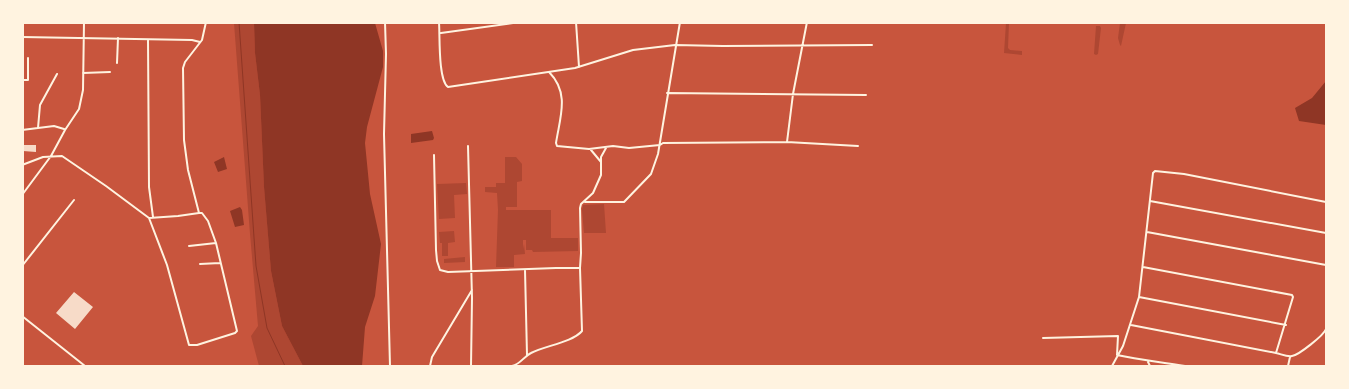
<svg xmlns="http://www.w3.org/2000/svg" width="1349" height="389" viewBox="0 0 1349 389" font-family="Manrope,sans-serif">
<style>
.green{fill:#ae4732}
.water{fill:#8f3625}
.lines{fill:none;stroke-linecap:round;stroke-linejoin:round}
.stream{stroke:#8f3625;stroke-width:1}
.building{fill:#f7dbc8}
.minor{stroke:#fff3e0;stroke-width:2}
</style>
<rect width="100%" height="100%" fill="#c8553d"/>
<!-- green -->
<path class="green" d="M 234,23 L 254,23 L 255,53 L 260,95 L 264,187 L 271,271 L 282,326 L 303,366 L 259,366 L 251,336 L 258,326 L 250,234 Z
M 1006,23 L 1009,23 L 1008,48 L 1010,50 L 1022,51 L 1022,55 L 1004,53 Z
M 1120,23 L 1126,23 L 1121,46 L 1120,45 L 1118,38 Z
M 1096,26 L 1100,26 L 1101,28 L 1098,54 L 1096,55 L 1094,54 Z
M 505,157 L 516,157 L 522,164 L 522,181 L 517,182 L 517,207 L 506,207 L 506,210 L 551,210 L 551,238 L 578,238 L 578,251 L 533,252 L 532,250 L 526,250 L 526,240 L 523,240 L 523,249 L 524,244 L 525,254 L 514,255 L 514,267 L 496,267 L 498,210 L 497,193 L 485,192 L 485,187 L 496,187 L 496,183 L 505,183 Z
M 466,183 L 467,194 L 454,195 L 455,218 L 439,219 L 437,184 Z
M 604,204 L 606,233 L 584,233 L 582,210 L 583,205 Z
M 454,231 L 455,242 L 448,243 L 448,256 L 442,256 L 442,243 L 440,243 L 439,232 Z
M 465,257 L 465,262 L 444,263 L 444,259 Z"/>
<!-- water -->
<path class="water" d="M 254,23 L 375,23 L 383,51 L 383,67 L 367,127 L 365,143 L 370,194 L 381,244 L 375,296 L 365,327 L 362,366 L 303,366 L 282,326 L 271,271 L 264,187 L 260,95 L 255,53 Z
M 1326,81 L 1326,125 L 1299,121 L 1295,108 L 1312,98 Z
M 432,131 L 434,138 L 433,140 L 411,143 L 411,134 Z
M 224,157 L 227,169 L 218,172 L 214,162 Z
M 240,207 L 242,210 L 244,225 L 235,227 L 230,211 Z"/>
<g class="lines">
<!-- stream -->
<path class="stream" d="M 239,22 L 256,266 L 267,328 L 285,366"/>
</g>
<!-- building -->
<path class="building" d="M 23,145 L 36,145 L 36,152 L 23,151 Z
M 74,292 L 93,307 L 75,329 L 56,313 Z"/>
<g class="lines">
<!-- minor -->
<path class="minor" d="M 385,22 L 386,54 L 384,134 L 390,366
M 439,22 C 440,36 438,80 448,87 L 575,68 L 633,50 L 675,45 L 723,46 L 872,45
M 576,22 L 579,67
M 441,33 L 520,22
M 22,37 L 192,40 L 200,42
M 148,40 L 149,187 L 153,217
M 117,63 L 118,38
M 549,72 C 570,93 560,117 556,143 L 557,146 L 589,149 L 613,146 L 629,148 L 660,145 L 663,143 L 787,142 L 858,146
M 83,73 L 110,72
M 22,80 L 28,80 L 28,58
M 667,93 L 866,95
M 38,128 L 40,105 L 57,74
M 22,130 L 54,126 L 64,129
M 787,142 L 793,94 L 807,22
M 468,146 L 472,298 L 471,366
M 591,150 L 601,162
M 434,155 L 436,250 L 437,261 L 440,270 L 448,272 L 556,268 L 580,268
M 22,165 L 43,157 L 62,156 L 106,186 L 149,218 L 167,265 L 189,345 L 197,345 L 235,333 L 237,331 L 216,243 L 208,221 L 202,213 L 199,213 L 178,216 L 149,218
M 22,195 L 51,156 L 65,130 L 79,109 L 83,90 L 84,22
M 1150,201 L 1326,233
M 585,202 L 624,202 L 651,174 L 658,154 L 680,22
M 199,213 L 188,170 L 184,140 L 183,68 L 185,62 L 202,40 L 206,22
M 1147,232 L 1326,265
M 189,246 L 216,243
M 200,264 L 220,263
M 22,266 L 74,200
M 1143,267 L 1292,295 L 1293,297 L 1276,353
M 525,270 L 527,355
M 1139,297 L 1286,325
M 22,316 L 85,366
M 1131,325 L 1276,353 C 1281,354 1287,357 1292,356 C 1299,355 1324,335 1326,329
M 1043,338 L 1118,336 L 1117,355 C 1140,360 1162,362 1185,366
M 1148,362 L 1150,366
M 430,366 L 432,357 L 472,290
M 512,366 C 521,364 523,357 531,353 C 544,346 573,342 582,331 L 580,268 L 581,253 L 580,208 L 581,204 L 593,193 L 601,175 L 601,157 L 606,148
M 1112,366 L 1123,346 L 1139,297 L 1153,173 L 1155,171 L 1184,174 L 1326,202
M 1288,366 L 1290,357"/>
</g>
<!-- border -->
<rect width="1349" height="389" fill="none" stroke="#fff3e0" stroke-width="48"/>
</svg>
